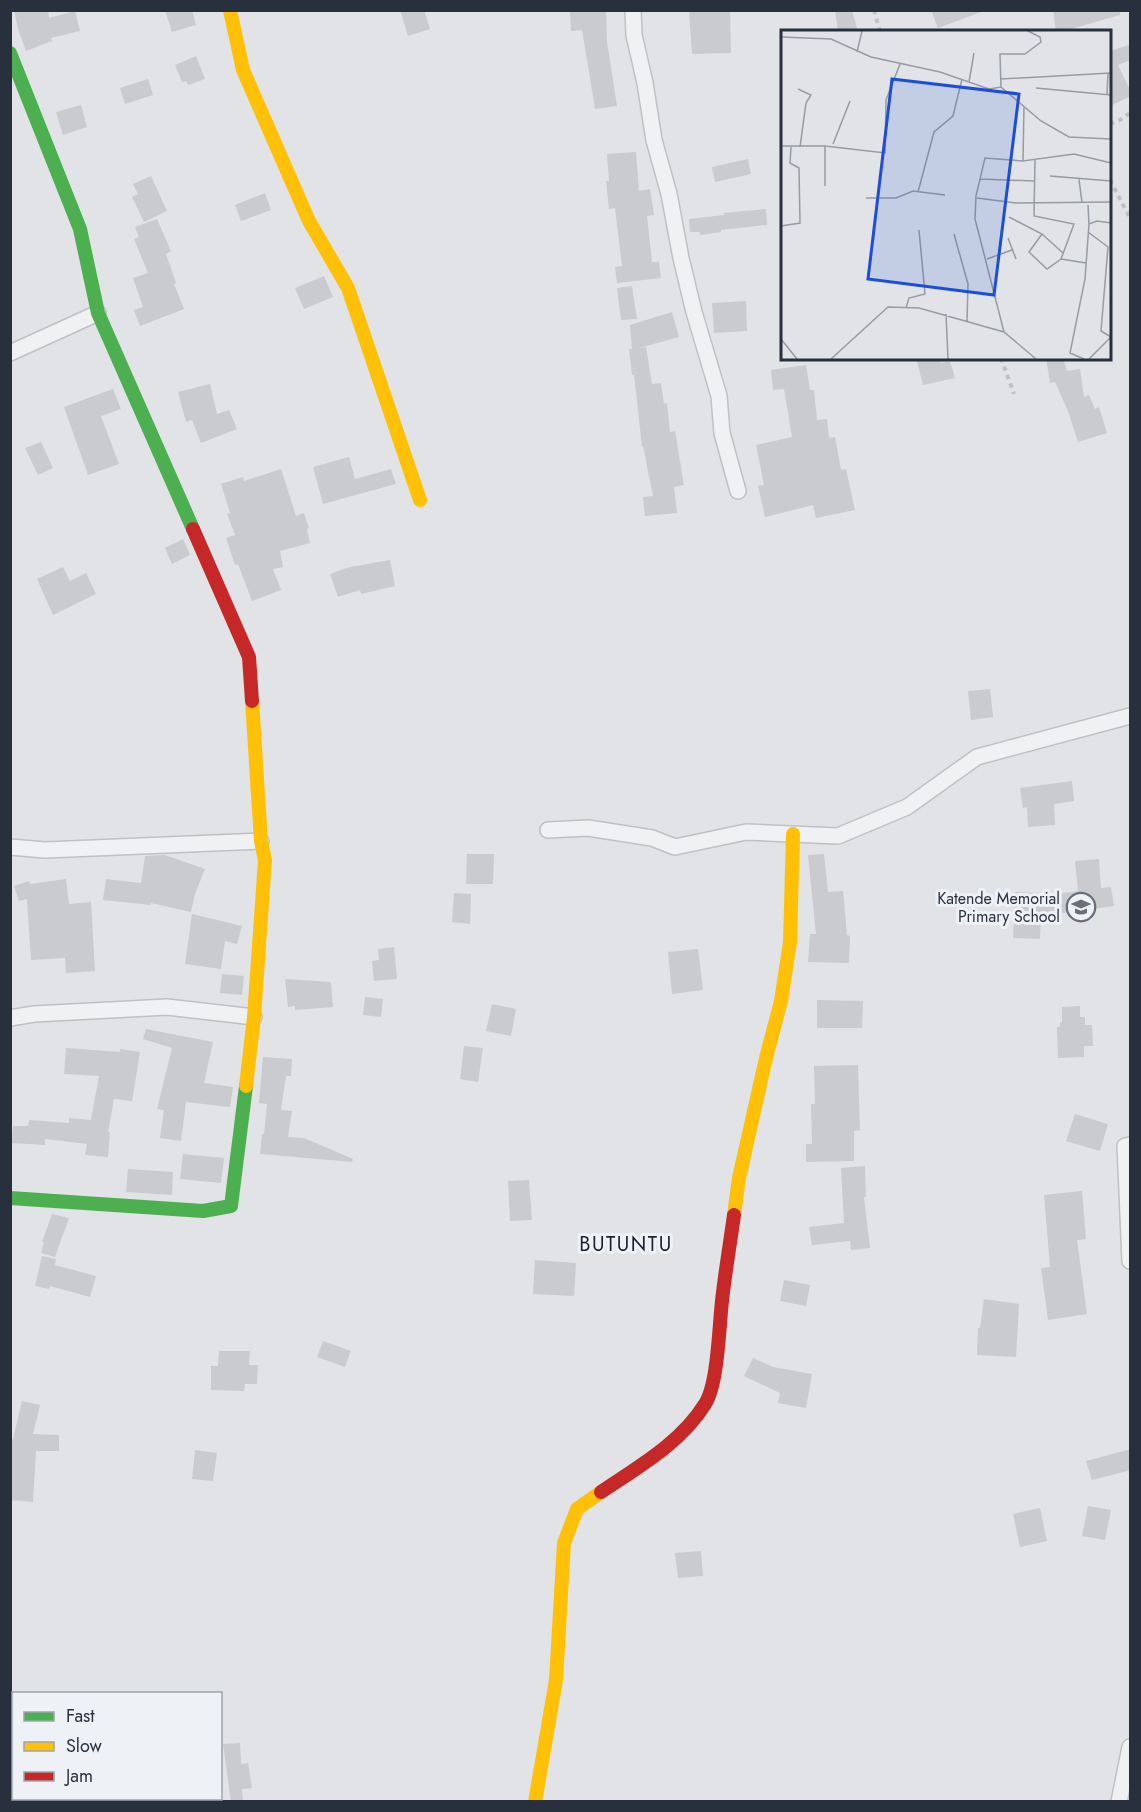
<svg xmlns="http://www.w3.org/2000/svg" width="1141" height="1812" viewBox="0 0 1141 1812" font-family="Jost,sans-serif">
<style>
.building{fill:#c9cbce}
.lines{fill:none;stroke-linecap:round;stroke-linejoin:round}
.street-casing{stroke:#bfc1c4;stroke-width:18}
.path{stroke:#bfc1c6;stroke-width:4;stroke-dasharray:4.5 4.5;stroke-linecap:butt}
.street{stroke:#f0f1f2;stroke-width:15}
.fast{stroke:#4caf50;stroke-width:14}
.slow{stroke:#ffc107;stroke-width:14}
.jam{stroke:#c62828;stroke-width:14}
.labels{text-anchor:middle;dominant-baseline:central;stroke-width:6;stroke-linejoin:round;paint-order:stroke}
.poi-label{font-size:16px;fill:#28303e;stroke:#eef1f5;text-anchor:end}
.quarter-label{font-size:20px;letter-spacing:1.5px;fill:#1a212f;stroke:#eef1f5}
.inset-road{fill:none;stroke:#979ba3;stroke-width:1.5}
.view{fill:#1d4ed8;fill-opacity:0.15;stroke:#1d4ed8;stroke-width:3}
.inset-edge{fill:none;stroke:#28303e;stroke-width:3}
</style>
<rect width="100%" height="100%" fill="#e1e3e6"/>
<!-- building -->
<path class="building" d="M 14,10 L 48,10 L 49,18 L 75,11 L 80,31 L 51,38 L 52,41 L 26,51 L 18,29 Z
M 165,10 L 192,10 L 196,25 L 172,32 Z
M 400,10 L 424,10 L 430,29 L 408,36 Z
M 606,10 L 607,42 L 617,106 L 595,109 L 582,30 L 571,31 L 570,11 Z
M 689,10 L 730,10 L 731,53 L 692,54 Z
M 835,10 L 852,10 L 858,32 L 838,32 Z
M 931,10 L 981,10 L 981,12 L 938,28 Z
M 1053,10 L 1120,10 L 1120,15 L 1071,29 L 1056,31 Z
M 1131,44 L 1131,60 L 1118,65 L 1131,92 L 1131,96 L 1110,106 L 1110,47 L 1111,51 Z
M 196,56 L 205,79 L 188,85 L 186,81 L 182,82 L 175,65 Z
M 148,79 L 153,95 L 125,104 L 120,88 Z
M 81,105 L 87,127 L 63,135 L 56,112 Z
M 636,152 L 639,191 L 650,189 L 654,215 L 647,216 L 652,262 L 659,262 L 661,278 L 617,283 L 615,267 L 622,266 L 615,208 L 609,209 L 606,181 L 609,181 L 607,154 Z
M 748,159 L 751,174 L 715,182 L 712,167 Z
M 151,176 L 167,211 L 144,222 L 132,197 L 138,194 L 133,184 Z
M 265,193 L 271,210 L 241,221 L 235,205 Z
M 766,209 L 767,225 L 721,230 L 721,232 L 700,235 L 700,232 L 690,232 L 689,219 L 724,215 L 723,213 Z
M 157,219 L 171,251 L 166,254 L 176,283 L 174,284 L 184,309 L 140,326 L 134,310 L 143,307 L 133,278 L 148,273 L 134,239 L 139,237 L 135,227 Z
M 324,276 L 333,297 L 304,309 L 295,288 Z
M 632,286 L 637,319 L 621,320 L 617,288 Z
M 746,301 L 747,331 L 714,333 L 712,303 Z
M 672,312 L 679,337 L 639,348 L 646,347 L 652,384 L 661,383 L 664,404 L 667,403 L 670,432 L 675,431 L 684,485 L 674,487 L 677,513 L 645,516 L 643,497 L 653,496 L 643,446 L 642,447 L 636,392 L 634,375 L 632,375 L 629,349 L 632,349 L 630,325 Z
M 916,358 L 940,358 L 941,363 L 950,361 L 955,378 L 923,385 Z
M 1046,358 L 1063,358 L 1067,371 L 1080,369 L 1084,397 L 1089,395 L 1095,409 L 1099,407 L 1107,433 L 1078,442 L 1068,411 L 1055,382 L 1050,383 Z
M 806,365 L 810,390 L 814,390 L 817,420 L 827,419 L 829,438 L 835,437 L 841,470 L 846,469 L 855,510 L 816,518 L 813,505 L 765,517 L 758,486 L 764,485 L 756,445 L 792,437 L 784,389 L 773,390 L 771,370 Z
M 210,384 L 217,414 L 229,410 L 237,429 L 201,443 L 192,420 L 186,422 L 178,392 Z
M 113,389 L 121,409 L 101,416 L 119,464 L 88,475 L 64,407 Z
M 41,442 L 53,468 L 38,475 L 25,448 Z
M 349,457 L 355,479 L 391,469 L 396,484 L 323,504 L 313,467 Z
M 281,469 L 296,516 L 304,513 L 309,528 L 307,529 L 310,543 L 280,551 L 283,567 L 273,569 L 281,590 L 252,601 L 238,564 L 235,565 L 226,538 L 235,535 L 227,514 L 230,513 L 221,484 L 243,477 L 244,481 Z
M 183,539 L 190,555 L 172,564 L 165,548 Z
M 390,560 L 395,586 L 361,594 L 360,590 L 338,597 L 330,574 L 350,567 Z
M 63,567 L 70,581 L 86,573 L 96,594 L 53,615 L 37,579 Z
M 990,689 L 993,717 L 971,720 L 968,691 Z
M 1072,781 L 1074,801 L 1054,804 L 1055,825 L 1028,827 L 1027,807 L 1023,808 L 1020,788 Z
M 467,854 L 494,854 L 493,884 L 466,884 Z
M 824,854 L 828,892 L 843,891 L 847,935 L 850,936 L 849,963 L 808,962 L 810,934 L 816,934 L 808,855 Z
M 165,855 L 205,869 L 195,894 L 191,912 L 151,903 L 151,905 L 103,900 L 106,879 L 141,883 L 145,856 Z
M 1099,859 L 1101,888 L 1111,887 L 1114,906 L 1041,916 L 1040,939 L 1013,938 L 1015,892 L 1042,893 L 1042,896 L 1078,891 L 1075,861 Z
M 66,879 L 69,904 L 91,902 L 95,971 L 66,973 L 65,958 L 31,960 L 27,899 L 19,901 L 14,886 L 29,881 L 30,884 Z
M 454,893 L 471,894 L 470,924 L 452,922 Z
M 192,914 L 242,926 L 237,944 L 225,941 L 221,969 L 185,964 Z
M 394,947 L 397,979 L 374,981 L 372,961 L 379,960 L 378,949 Z
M 698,949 L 703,990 L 672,994 L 668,952 Z
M 222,974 L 244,976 L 242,995 L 220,993 Z
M 285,979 L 331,982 L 333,1007 L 295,1010 L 295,1006 L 288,1007 Z
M 365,997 L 383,999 L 381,1017 L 363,1015 Z
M 817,1000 L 863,1001 L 862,1028 L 817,1028 Z
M 492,1004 L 516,1009 L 511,1036 L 486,1031 Z
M 1080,1006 L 1080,1017 L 1085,1017 L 1085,1025 L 1092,1025 L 1093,1046 L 1084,1046 L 1084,1057 L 1058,1058 L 1057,1027 L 1060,1027 L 1060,1022 L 1062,1022 L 1062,1007 Z
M 146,1029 L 213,1042 L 204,1083 L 233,1087 L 230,1107 L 186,1102 L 181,1141 L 160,1138 L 164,1110 L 157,1109 L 172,1048 L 143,1039 Z
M 464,1046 L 483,1048 L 478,1082 L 460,1079 Z
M 66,1048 L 120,1052 L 120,1049 L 140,1052 L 132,1101 L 114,1099 L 108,1132 L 110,1132 L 108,1157 L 85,1155 L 87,1144 L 45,1139 L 45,1145 L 12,1143 L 13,1126 L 28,1126 L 29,1120 L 69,1123 L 69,1118 L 91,1120 L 99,1076 L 64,1074 Z
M 263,1057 L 292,1059 L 291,1076 L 286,1076 L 281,1110 L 292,1111 L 288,1137 L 304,1138 L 353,1159 L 352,1162 L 260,1154 L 262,1134 L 264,1134 L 267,1104 L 259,1103 Z
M 858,1065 L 860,1130 L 854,1131 L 854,1161 L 806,1162 L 806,1144 L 812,1144 L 811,1104 L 815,1104 L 814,1066 Z
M 1075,1114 L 1108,1124 L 1100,1151 L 1066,1141 Z
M 183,1154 L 224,1158 L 221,1183 L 180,1179 Z
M 865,1166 L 866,1197 L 864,1197 L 870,1248 L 851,1250 L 850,1241 L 812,1245 L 809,1227 L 844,1223 L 841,1168 Z
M 128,1169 L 173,1172 L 172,1195 L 126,1192 Z
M 529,1180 L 532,1220 L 510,1221 L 508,1181 Z
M 1082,1191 L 1086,1239 L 1077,1240 L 1087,1314 L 1048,1320 L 1041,1268 L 1050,1267 L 1044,1195 Z
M 52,1214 L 69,1218 L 55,1257 L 41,1253 L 44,1242 L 42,1242 Z
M 42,1256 L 56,1259 L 55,1265 L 96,1276 L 90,1297 L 50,1286 L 49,1289 L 35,1286 Z
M 535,1260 L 576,1263 L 574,1296 L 533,1294 Z
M 784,1280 L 810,1285 L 806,1306 L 780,1301 Z
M 984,1299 L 1019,1304 L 1016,1357 L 977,1355 L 978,1328 L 980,1328 Z
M 323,1341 L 351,1351 L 345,1367 L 317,1357 Z
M 219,1351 L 250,1351 L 249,1365 L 258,1365 L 257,1384 L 245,1384 L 244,1391 L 211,1390 L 211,1366 L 218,1366 Z
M 753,1358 L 773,1367 L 812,1374 L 806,1408 L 778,1403 L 780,1393 L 744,1376 Z
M 22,1401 L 40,1405 L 33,1434 L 59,1435 L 59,1451 L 36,1451 L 33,1502 L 10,1500 L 10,1439 L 13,1439 Z
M 1131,1449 L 1131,1470 L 1092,1480 L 1086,1461 Z
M 195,1450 L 217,1453 L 213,1481 L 192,1479 Z
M 1088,1506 L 1111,1510 L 1105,1540 L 1082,1536 Z
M 1040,1508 L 1047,1541 L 1020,1547 L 1013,1514 Z
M 701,1551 L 703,1576 L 678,1578 L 675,1553 Z
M 240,1743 L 241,1764 L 248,1763 L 252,1788 L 242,1789 L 243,1802 L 231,1802 L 223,1744 Z"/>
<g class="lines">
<!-- street casing -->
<g class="street-casing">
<path id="street" d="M 633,10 L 634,35 L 645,83 L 654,140 L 669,194 L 681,258 L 694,312 L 719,396 L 722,433 L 738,491
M 10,353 L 98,313
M 548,830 L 588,828 L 652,838 L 675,847 L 746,832 L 838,836 L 907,807 L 977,757 L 1130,716
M 10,847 L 45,850 L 261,841
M 10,1018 L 34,1014 L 167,1007 L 254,1017
M 1130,1145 L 1125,1146 L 1130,1261
M 1119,1802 L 1130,1747"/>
</g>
<!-- path -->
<path class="path" d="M 874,10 L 880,32
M 1110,124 L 1120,120 L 1130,113
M 1110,180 L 1130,218
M 1001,358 L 1014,394"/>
<!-- street -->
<use href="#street" class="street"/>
<!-- fast -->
<path class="fast" d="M 10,53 L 80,229 L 98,313 L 193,529
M 10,1198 L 203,1211 L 231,1206 L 246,1086"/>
<!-- slow -->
<path class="slow" d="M 230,10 L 243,70 L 309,221 L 348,288 L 420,500
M 246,1086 L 254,1017 L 265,860 L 261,841 L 252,701
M 734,1215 L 739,1178 L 766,1058 L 781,1001 L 790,942 L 793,834
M 10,1764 L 14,1766
M 95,1798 L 102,1802
M 535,1802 L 556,1680 L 564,1543 L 577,1509 L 601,1492"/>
<!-- jam -->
<path class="jam" d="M 193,529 L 249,657 L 252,701
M 601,1492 C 638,1467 681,1443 705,1404 C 718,1384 719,1327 722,1301 C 725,1273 730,1244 734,1215"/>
</g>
<!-- icons -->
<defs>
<g id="school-ring" transform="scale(1.5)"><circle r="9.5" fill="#eef1f5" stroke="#696f79" stroke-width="1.5"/><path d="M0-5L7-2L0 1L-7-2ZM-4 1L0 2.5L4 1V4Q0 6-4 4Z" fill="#696f79"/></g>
</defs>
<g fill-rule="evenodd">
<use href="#school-ring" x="1081" y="907"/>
</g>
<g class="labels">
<!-- poi labels -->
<g class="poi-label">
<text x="1060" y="898">Katende Memorial<tspan x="1060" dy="18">Primary School</tspan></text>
</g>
<!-- quarter labels -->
<g class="quarter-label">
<text x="626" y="1244">BUTUNTU</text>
</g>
</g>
<!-- overview -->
<g transform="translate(781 30)">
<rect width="330" height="330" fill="#e1e3e6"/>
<path class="inset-road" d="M 0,7 L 50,9 L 90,27 L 159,42 L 208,59 L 220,57 L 260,91 L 288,107 L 330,109M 76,22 L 81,1M 219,49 L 330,43M 188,52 L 193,23M 220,57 L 219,24 L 244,24 L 260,12 L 259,7 L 247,1M 255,58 L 330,65M 17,59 L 30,65 L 25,73 L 19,117M 326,64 L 327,44M 243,76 L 242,131 L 293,124 L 330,133M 52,114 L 69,71M 0,116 L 44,116 L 44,156M 44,116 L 104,123 L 105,70 L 119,34M 254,130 L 253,186 L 293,194 L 280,229 L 266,239 L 248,222 L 261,204M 269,146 L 330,151M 199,149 L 253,151M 298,149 L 301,173M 137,162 L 153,102 L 172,86 L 181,49M 85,168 L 115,168 L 132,161 L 164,165M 196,168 L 235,173 L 330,172M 307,175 L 308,194M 228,187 L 261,204 L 282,223M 0,196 L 19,193 L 18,138 L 9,133 L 10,117M 307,202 L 327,217 L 320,301 L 330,307M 173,204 L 187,254 L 186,292M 227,208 L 235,229M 206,229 L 231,220M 280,229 L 305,233M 125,278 L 128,268 L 144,264 L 138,200M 165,284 L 167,329M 223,302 L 194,189 L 195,166 L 204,128 L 242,131M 0,309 L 16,329M 50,329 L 107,277 L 138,278 L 223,302 L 255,329M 303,329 L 289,323 L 304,249 L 308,194 L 316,191 L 330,193M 308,329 L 330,307"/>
<path class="view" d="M 111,49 L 238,64 L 213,265 L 87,249 Z"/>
<rect width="330" height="330" class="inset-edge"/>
</g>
<!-- border -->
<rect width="1141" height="1812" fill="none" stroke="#28303e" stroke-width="24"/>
<!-- legend -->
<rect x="12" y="1692" width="210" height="108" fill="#eef1f5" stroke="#9fa4ac" stroke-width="1.5"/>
<rect x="24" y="1712" width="30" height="9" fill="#4caf50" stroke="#9fa4ac" stroke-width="1.5"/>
<text x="66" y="1722" font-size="18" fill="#28303e">Fast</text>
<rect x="24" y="1742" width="30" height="9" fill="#ffc107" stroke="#9fa4ac" stroke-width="1.5"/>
<text x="66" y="1752" font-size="18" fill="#28303e">Slow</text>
<rect x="24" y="1772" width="30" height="9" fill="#c62828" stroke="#9fa4ac" stroke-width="1.5"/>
<text x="66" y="1782" font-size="18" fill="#28303e">Jam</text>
</svg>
